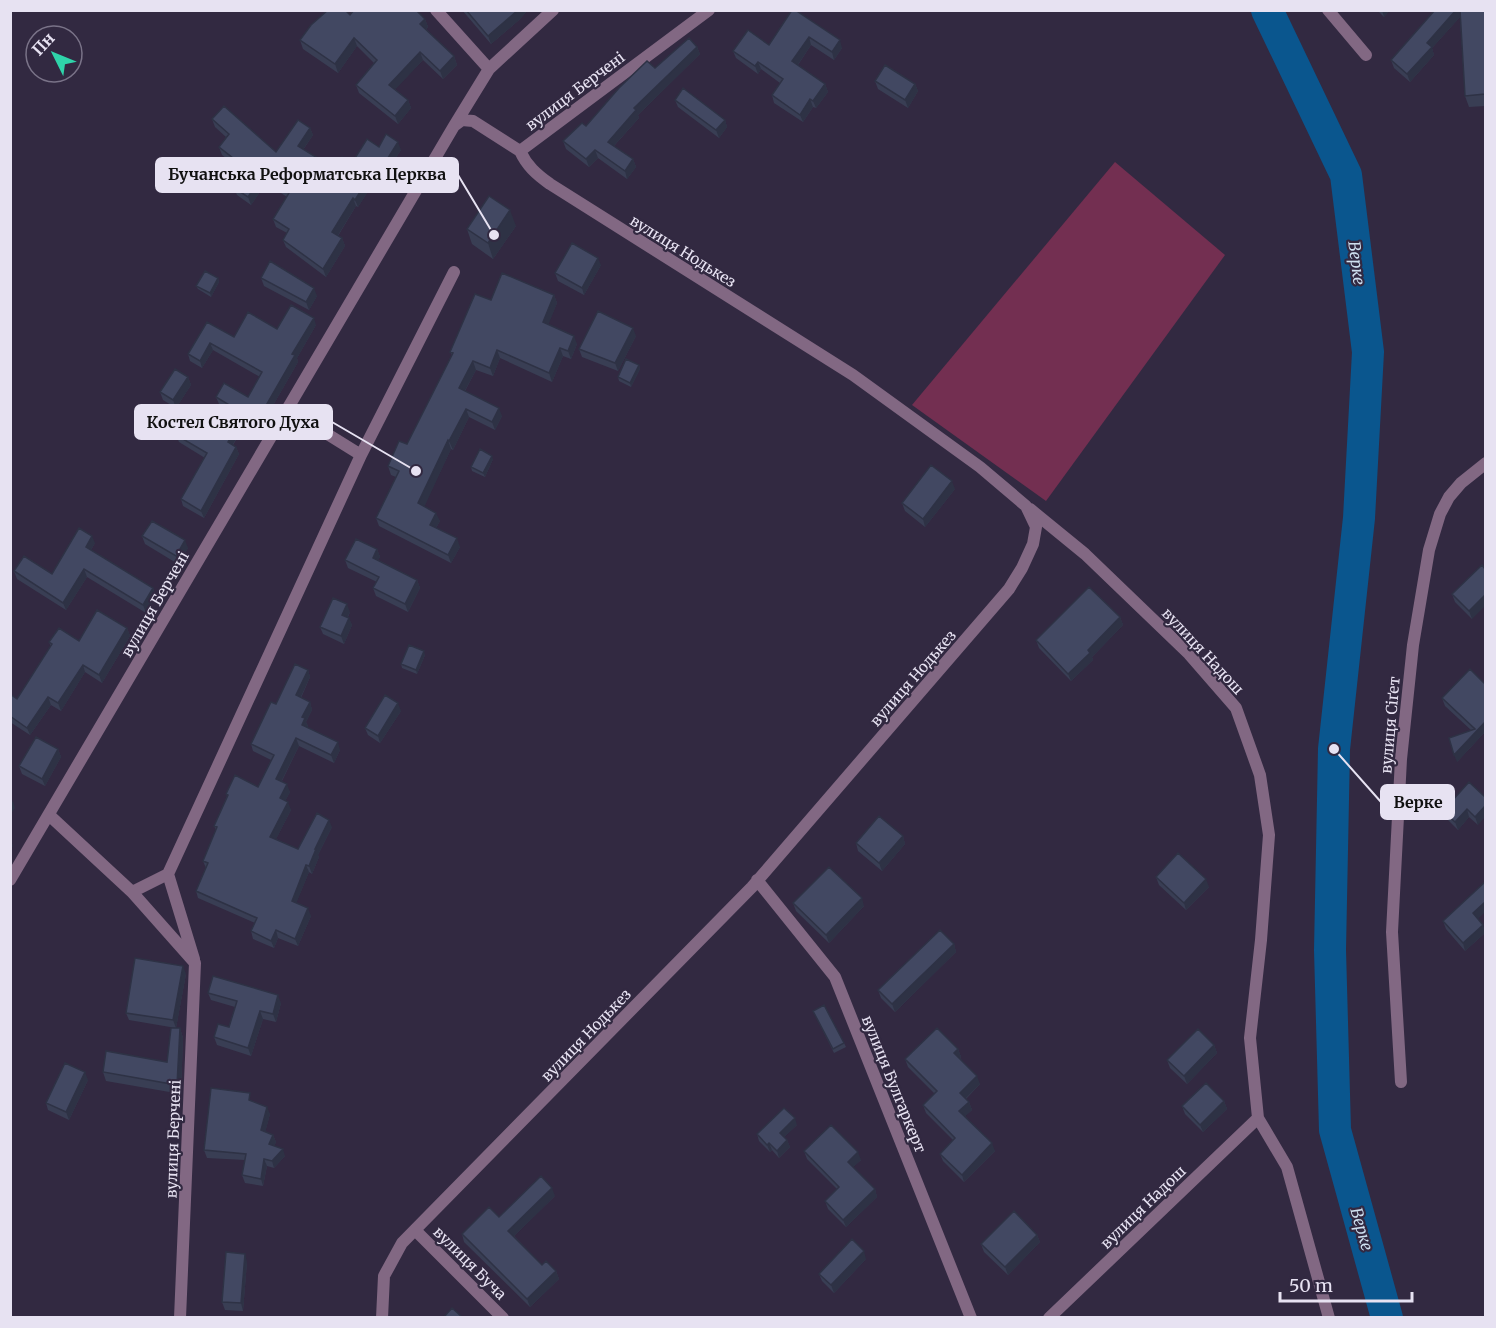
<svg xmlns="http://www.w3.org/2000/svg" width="1496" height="1328" viewBox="0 0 1496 1328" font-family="Merriweather,serif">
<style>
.green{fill:#732f51}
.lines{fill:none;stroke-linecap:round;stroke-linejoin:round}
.river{stroke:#0a568e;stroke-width:32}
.minor{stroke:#826883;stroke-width:12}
.wall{fill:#393e54}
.shaded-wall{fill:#2e3245}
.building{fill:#424862;stroke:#2e3245;stroke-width:1.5}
.labels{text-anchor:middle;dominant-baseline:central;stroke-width:4.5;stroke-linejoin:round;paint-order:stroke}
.street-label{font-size:15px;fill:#e7e2f2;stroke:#322941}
.water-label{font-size:16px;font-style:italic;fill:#cfe0f0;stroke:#322941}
.leader{fill:none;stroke:#e7e2f2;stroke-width:2}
.callout-dot{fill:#e7e2f2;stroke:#322941;stroke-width:2}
.callout{fill:#e7e2f2;stroke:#e7e2f2;stroke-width:2}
.callout-label{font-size:16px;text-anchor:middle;font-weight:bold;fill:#111}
</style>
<rect width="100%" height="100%" fill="#322941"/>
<!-- green -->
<path class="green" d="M 1115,162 L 1225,255 L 1046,501 L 912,405 Z"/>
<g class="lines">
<!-- river -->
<path class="river" d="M 1267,10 L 1346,175 L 1368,352 L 1359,518 L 1334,749 L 1330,950 L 1335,1130 L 1387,1318"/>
<!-- minor -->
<path class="minor" d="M 436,10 L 489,69
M 1328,10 L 1366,55
M 454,126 L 462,120 L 473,121 L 520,151 L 709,10
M 361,455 L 454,272
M 1030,509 L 1085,554 L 1189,654 L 1236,708 L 1260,775 L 1269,835 L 1261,940 L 1250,1038 L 1258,1118 L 1049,1318
M 49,815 L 132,892 L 195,963 L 180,1318
M 168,874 L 194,959
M 10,880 L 454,126 L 489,69 L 553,10
M 757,880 L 835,977 L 971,1318
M 132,892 L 168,874 L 361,455 L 287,409
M 1401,1082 L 1392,932 L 1401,759 L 1413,645 L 1429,550 L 1440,514 L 1449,497 L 1461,483 L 1486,463
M 1258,1118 L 1287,1167 L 1329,1318
M 415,1230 L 503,1318
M 382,1318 L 384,1276 L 402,1243 L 752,887 L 1009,589 L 1022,568 L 1033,544 L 1036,527 L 1026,506 L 980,467 L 853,375 L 550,184 C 536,174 527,166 520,151"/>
</g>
<!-- wall -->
<path class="wall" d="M 462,10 L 528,10 L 519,20 L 491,44 Z
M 792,10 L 842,48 L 834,60 L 811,45 L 798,65 L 825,84 L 828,92 L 816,108 L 813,107 L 803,122 L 774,103 L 772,95 L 780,83 L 761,69 L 758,74 L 736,58 L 733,51 L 769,45 Z
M 1377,10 L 1390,10 L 1384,17 Z
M 1485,10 L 1485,106 L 1469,107 L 1465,96 L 1460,17 L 1432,48 L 1434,55 L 1410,82 L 1394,68 L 1391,60 L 1460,12 Z
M 350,15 L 425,19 L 428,27 L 426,29 L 454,56 L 457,65 L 443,79 L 423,60 L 395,89 L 408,100 L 411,108 L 398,124 L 359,93 L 356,85 L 374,63 L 357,46 L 338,73 L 303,49 L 300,40 Z
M 697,47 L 700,54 L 638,115 L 639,118 L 614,146 L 633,159 L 636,167 L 627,179 L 598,158 L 589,167 L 566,149 L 563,141 L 586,126 L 655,68 Z
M 875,81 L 915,84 L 918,91 L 908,108 L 878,89 Z
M 675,100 L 725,120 L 727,127 L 719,138 L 678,107 Z
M 212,119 L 276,152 L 310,128 L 313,135 L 303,150 L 335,169 L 352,163 L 379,147 L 401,150 L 385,174 L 381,171 L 358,207 L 356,206 L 338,236 L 342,238 L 345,246 L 326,277 L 286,247 L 283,240 L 287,233 L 276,227 L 273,219 L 287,197 L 266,183 L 251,205 L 237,195 L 234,188 L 245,173 L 222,155 L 219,147 L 226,137 L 215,127 Z
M 516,226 L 493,259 L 472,244 L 467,229 Z
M 601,265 L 584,295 L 558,281 L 555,273 Z
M 218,278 L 219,282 L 211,297 L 198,289 L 196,286 Z
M 261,278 L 317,296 L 309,310 L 264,286 Z
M 554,295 L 557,303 L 548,324 L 577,344 L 571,359 L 563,356 L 552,382 L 500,358 L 493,376 L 476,370 L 465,391 L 502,416 L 495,430 L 469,417 L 453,450 L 451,449 L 424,506 L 440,521 L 436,528 L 460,547 L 451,563 L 379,526 L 376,518 L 396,477 L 391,475 L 388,466 L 407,444 L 452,355 L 450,352 L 491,300 Z
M 207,322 L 234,337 L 277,329 L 316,325 L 297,358 L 298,362 L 260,428 L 247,421 L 233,445 L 236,447 L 239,454 L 204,518 L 183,506 L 181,499 L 205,458 L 179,442 L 176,435 L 215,435 L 229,410 L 219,404 L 216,397 L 248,397 L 260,377 L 213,350 L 202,368 L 190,361 L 188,354 Z
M 636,336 L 618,371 L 582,357 L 579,349 Z
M 639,365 L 640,369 L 631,387 L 619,381 L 618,377 Z
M 188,377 L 191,385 L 176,408 L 163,400 L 160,392 Z
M 493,459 L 485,477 L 472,471 L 471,467 Z
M 955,489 L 925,527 L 905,511 L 902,503 Z
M 142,536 L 188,548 L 178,564 L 145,544 Z
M 95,543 L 91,550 L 153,588 L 156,596 L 146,613 L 87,577 L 66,610 L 17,579 L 14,571 L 52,574 Z
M 377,549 L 380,557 L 378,560 L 417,580 L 420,588 L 408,612 L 376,596 L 373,588 L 377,582 L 348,568 L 345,560 Z
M 1482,565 L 1472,619 L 1455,602 L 1452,594 Z
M 350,612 L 348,617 L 352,625 L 344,644 L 323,634 L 320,627 Z
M 1120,617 L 1123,625 L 1092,657 L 1093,660 L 1071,681 L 1039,648 L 1036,640 Z
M 127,628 L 130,636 L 102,683 L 85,672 L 61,711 L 51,705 L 30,735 L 10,722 L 10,694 L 17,699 L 51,647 L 49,642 L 79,641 Z
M 425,655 L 417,674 L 402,668 L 401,664 Z
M 308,670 L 310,677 L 301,698 L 310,702 L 312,710 L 306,722 L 308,726 L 307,728 L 340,750 L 334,763 L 299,746 L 282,781 L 290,792 L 285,801 L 291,810 L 276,839 L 298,849 L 332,827 L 318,855 L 319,857 L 312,874 L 309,872 L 296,903 L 311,916 L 298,946 L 278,938 L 274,948 L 253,939 L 251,931 L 255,923 L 198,898 L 196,891 L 206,868 L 203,861 L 216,830 L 214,826 L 227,796 L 226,794 L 258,787 L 271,760 L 253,751 L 251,744 L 276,704 Z
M 1442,698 L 1485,732 L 1457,762 L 1471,730 L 1445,706 Z
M 401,711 L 380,743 L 368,735 L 365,728 Z
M 58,749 L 61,757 L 45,786 L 22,774 L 19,766 Z
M 1469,782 L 1478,825 L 1469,817 L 1458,830 L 1446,818 L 1443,811 Z
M 903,836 L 905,844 L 882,871 L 858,851 L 856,843 Z
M 1156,877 L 1209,887 L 1186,910 L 1159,885 Z
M 793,903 L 864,906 L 829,943 L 796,911 Z
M 1478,919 L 1485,930 L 1485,933 L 1465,951 L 1446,929 L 1443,921 Z
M 954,944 L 956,952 L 895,1012 L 881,998 L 878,990 Z
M 186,974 L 176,1028 L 129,1020 L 126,1013 Z
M 208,993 L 281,1003 L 276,1022 L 263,1019 L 251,1056 L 217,1045 L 214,1037 L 229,1027 L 235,1007 L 211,1000 Z
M 813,1011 L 844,1043 L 846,1047 L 834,1053 Z
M 180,1028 L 183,1038 L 181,1094 L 106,1081 L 103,1072 L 167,1062 Z
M 1214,1045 L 1217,1053 L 1187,1084 L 1170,1068 L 1167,1060 Z
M 958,1049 L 961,1057 L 960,1058 L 980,1084 L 966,1099 L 969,1102 L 972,1110 L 965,1116 L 995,1151 L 964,1182 L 943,1161 L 940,1154 L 953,1140 L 926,1113 L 923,1105 L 935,1094 L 908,1067 L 905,1059 Z
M 88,1080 L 69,1120 L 48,1110 L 46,1103 Z
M 253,1100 L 252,1101 L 270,1114 L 265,1132 L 273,1135 L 276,1142 L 274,1146 L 285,1156 L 274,1168 L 267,1166 L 263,1186 L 245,1183 L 242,1175 L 245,1160 L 207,1158 L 204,1150 Z
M 1224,1101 L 1227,1109 L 1203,1132 L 1185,1114 L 1182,1106 Z
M 797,1125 L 784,1137 L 787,1140 L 790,1147 L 779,1158 L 772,1150 L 770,1152 L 759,1141 L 757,1134 Z
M 804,1151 L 861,1160 L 853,1167 L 875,1189 L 877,1197 L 846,1227 L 828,1209 L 825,1201 L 837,1189 L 807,1159 Z
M 555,1196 L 514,1236 L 542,1265 L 556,1271 L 559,1279 L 530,1307 L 464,1242 L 462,1234 L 499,1217 Z
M 1037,1235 L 1040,1242 L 1008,1275 L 984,1252 L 981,1244 Z
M 866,1259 L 834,1293 L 822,1281 L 819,1274 Z
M 247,1262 L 243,1311 L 225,1310 L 222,1302 Z"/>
<!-- shaded-wall -->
<path class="shaded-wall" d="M 518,10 L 528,10 L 519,20 L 491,44 L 488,36 Z
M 1382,10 L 1390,10 L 1384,17 Z
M 1456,10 L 1459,10 L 1461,16 L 1432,48 L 1434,55 L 1410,82 L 1407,74 L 1427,43 Z
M 425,19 L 428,27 L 423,32 L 420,24 Z
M 809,37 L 811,45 L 795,69 L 792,61 Z
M 354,38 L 357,46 L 338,73 L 335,64 Z
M 840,40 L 842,48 L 834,60 L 832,52 Z
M 697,47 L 700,54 L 638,115 L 639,118 L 611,149 L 608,142 L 634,108 Z
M 420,52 L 423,60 L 392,93 L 389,85 Z
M 454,56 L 457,65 L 443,79 L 440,71 Z
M 758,62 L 761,69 L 758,74 L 755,66 Z
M 825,84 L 828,92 L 816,108 L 813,101 Z
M 915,84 L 918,91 L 908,108 L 905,100 Z
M 810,99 L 813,107 L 803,122 L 800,115 Z
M 408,100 L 411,108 L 398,124 L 395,116 Z
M 725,120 L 727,127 L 719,138 L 716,130 Z
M 310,128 L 313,135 L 300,154 L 298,146 Z
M 398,142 L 401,150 L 385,174 L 383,166 Z
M 595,150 L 598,158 L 589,167 L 586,159 Z
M 633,159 L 636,167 L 627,179 L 625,171 Z
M 378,163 L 381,171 L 358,207 L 355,200 Z
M 263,175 L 266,183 L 251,205 L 248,197 Z
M 353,198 L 356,206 L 335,240 L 332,232 Z
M 510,210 L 516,226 L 493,259 L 488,243 Z
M 342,238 L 345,246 L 326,277 L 323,269 Z
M 598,258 L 601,265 L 584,295 L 582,288 Z
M 218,278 L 219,282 L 211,297 L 210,293 Z
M 314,288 L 317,296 L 309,310 L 306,302 Z
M 554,295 L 557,303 L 546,331 L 543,322 Z
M 314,318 L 316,325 L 297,358 L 298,362 L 260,428 L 257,421 L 292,354 Z
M 633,328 L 636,336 L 618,371 L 615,363 Z
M 574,336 L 577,344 L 571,359 L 568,351 Z
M 210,343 L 213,350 L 202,368 L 200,361 Z
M 560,348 L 563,356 L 552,382 L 549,373 Z
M 497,350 L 500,358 L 493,376 L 490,368 Z
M 473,361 L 476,370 L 462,396 L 459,388 Z
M 639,365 L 640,369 L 631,387 L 630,383 Z
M 188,377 L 191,385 L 176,408 L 173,400 Z
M 499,408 L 502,416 L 495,430 L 492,422 Z
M 466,409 L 469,417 L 453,450 L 449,441 Z
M 244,414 L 247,421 L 230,449 L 228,442 Z
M 448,440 L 451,449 L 422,512 L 418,503 Z
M 236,447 L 239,454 L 204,518 L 201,511 Z
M 492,456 L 493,459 L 485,477 L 483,473 Z
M 952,481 L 955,489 L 925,527 L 923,519 Z
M 436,513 L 440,521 L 433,533 L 430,525 Z
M 92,536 L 95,543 L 88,555 L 86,547 Z
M 457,538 L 460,547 L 451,563 L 448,555 Z
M 185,540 L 188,548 L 178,564 L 176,556 Z
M 377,549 L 380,557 L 375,565 L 373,558 Z
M 84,569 L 87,577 L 66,610 L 63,603 Z
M 417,580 L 420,588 L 408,612 L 405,604 Z
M 153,588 L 156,596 L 146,613 L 143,605 Z
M 1485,595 L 1485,606 L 1472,619 L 1469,611 Z
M 347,604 L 350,612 L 345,622 L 342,615 Z
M 1120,617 L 1123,625 L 1092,657 L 1093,660 L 1071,681 L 1068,674 L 1088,650 Z
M 349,618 L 352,625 L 344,644 L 341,636 Z
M 127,628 L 130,636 L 102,683 L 99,675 Z
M 424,651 L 425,655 L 417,674 L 416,670 Z
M 83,665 L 85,672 L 61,711 L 58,703 Z
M 308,670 L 310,677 L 298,703 L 296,695 Z
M 48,697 L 51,705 L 30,735 L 27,728 Z
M 310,702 L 312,710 L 306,722 L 308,726 L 305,732 L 302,725 L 302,717 Z
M 398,703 L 401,711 L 380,743 L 378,736 Z
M 1485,722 L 1485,732 L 1457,762 L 1454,755 Z
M 296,738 L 299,746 L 279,786 L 276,779 Z
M 338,742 L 340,750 L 334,763 L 331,755 Z
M 58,749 L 61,757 L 45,786 L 42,779 Z
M 287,784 L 290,792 L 283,806 L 280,798 Z
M 13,801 L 15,808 L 10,815 L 10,804 Z
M 288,802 L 291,810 L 273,845 L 270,837 Z
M 1485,806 L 1485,817 L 1478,825 L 1475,817 Z
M 1467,809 L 1469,817 L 1458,830 L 1455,822 Z
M 329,820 L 332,827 L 318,855 L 319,857 L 312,874 L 309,866 L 315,849 Z
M 903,836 L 905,844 L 882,871 L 879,863 Z
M 10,838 L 13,846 L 10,851 Z
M 306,865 L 309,872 L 294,909 L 292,901 Z
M 1206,879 L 1209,887 L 1186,910 L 1184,903 Z
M 862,898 L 864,906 L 829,943 L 826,935 Z
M 1485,902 L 1485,912 L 1476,921 L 1473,913 Z
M 308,908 L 311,916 L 298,946 L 295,939 Z
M 1483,925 L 1485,933 L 1465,951 L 1463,943 Z
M 276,930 L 278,938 L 274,948 L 271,941 Z
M 954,944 L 956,952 L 895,1012 L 892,1004 Z
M 183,966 L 186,974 L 176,1028 L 173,1020 Z
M 278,995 L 281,1003 L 276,1022 L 273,1014 Z
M 260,1011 L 263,1019 L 251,1056 L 248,1048 Z
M 180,1028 L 183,1038 L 181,1094 L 177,1085 Z
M 1214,1045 L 1217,1053 L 1187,1084 L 1184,1076 Z
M 958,1049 L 961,1057 L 957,1061 L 954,1053 Z
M 85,1072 L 88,1080 L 69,1120 L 66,1112 Z
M 977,1076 L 980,1084 L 963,1101 L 960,1093 Z
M 1224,1101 L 1227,1109 L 1203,1132 L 1200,1125 Z
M 969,1102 L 972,1110 L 962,1119 L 959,1111 Z
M 267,1107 L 270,1114 L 264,1137 L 261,1130 Z
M 795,1118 L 797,1125 L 782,1139 L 780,1133 Z
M 273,1135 L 276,1142 L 272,1151 L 269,1144 Z
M 787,1140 L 790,1147 L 779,1158 L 777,1151 Z
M 769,1143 L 772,1150 L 770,1152 L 767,1145 Z
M 992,1143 L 995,1151 L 964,1182 L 962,1175 Z
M 283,1149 L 285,1156 L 274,1168 L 272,1161 Z
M 858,1152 L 861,1160 L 851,1169 L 848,1162 Z
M 264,1159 L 267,1166 L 263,1186 L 261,1179 Z
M 552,1188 L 555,1196 L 511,1239 L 508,1231 Z
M 875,1189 L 877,1197 L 846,1227 L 843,1220 Z
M 1037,1235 L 1040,1242 L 1008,1275 L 1005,1267 Z
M 864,1251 L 866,1259 L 834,1293 L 831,1285 Z
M 245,1254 L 247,1262 L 243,1311 L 241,1303 Z
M 556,1271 L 559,1279 L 530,1307 L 527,1299 Z"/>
<!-- building -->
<path class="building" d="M 328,10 L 345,10 L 350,15 L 354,10 L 416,10 L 425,19 L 420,24 L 454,56 L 440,71 L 420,52 L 389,85 L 408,100 L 395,116 L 356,85 L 377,60 L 354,38 L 335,64 L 300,40 L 311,25 Z
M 466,10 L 518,10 L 488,36 Z
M 792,10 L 795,10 L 840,40 L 832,52 L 809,37 L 792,61 L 825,84 L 813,101 L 810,99 L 800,115 L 772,95 L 783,79 L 758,62 L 755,66 L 733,51 L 748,30 L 769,45 Z
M 1435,10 L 1456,10 L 1427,43 L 1432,47 L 1407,74 L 1391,60 Z
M 1460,10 L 1485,10 L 1485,94 L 1465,96 Z
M 689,38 L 697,47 L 634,108 L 636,110 L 608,142 L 633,159 L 625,171 L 595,150 L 586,159 L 563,141 L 582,123 L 586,126 L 619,88 L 647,61 L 655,68 Z
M 885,65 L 915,84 L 905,100 L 875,81 Z
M 683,88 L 725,120 L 716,130 L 675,100 Z
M 224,106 L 276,152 L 298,120 L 310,128 L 298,146 L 335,169 L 342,157 L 352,163 L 367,139 L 379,147 L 386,134 L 398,142 L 383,166 L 378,163 L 355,200 L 353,198 L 332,232 L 342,238 L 323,269 L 283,240 L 289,229 L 273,219 L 289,193 L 263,175 L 248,197 L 234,188 L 247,169 L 219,147 L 229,134 L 212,119 Z
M 489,196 L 510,210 L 488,243 L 467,229 Z
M 572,243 L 598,258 L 582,288 L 555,273 Z
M 270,261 L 314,288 L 306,302 L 261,278 Z
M 205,271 L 218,278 L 210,293 L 196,286 Z
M 502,273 L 554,295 L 543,322 L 574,336 L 568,351 L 560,348 L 549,373 L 497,350 L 490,368 L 473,361 L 459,388 L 499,408 L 492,422 L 466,409 L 449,441 L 448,440 L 418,503 L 436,513 L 430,525 L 457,538 L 448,555 L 376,518 L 399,471 L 388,466 L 399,441 L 407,444 L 453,353 L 450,352 L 475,294 L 491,300 Z
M 291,305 L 314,318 L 292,354 L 295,355 L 257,421 L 244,414 L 228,442 L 236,447 L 201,511 L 181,499 L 207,453 L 176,435 L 186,418 L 215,435 L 231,406 L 216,397 L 224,383 L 248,397 L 262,372 L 210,343 L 200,361 L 188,354 L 207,322 L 234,337 L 248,312 L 277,329 Z
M 598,311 L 633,328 L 615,363 L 579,349 Z
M 626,359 L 639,365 L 630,383 L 618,377 Z
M 175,369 L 188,377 L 173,400 L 160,392 Z
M 480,449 L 492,456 L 483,473 L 471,467 Z
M 931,465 L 952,481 L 923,519 L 902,503 Z
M 152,521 L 185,540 L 176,556 L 142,536 Z
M 79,528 L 92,536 L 86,547 L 153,588 L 143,605 L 84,569 L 63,603 L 14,571 L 24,556 L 52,574 Z
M 356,539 L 377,549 L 373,558 L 417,580 L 405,604 L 373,588 L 379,577 L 345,560 Z
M 1482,565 L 1485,569 L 1485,595 L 1469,611 L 1452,594 Z
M 1089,587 L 1120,617 L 1088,650 L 1090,653 L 1068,674 L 1036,640 Z
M 333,598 L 347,604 L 342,615 L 349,618 L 341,636 L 320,627 Z
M 97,610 L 127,628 L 99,675 L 83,665 L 58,703 L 48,697 L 27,728 L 10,716 L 10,694 L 17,699 L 52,644 L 49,642 L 59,628 L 79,641 Z
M 409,645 L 424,651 L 416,670 L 401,664 Z
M 295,664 L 308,670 L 296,695 L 310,702 L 302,717 L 305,718 L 302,725 L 338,742 L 331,755 L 296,738 L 276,779 L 287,784 L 280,798 L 288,802 L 270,837 L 298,849 L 317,813 L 329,820 L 315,849 L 316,849 L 309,866 L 306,865 L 292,901 L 308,908 L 295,939 L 276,930 L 271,941 L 251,931 L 257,918 L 196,891 L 208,863 L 203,861 L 217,827 L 214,826 L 228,795 L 226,794 L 235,775 L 258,787 L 274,755 L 251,744 L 271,702 L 276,704 Z
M 1470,669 L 1485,684 L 1485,722 L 1454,755 L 1449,738 L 1475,729 L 1442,698 Z
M 385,695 L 398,703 L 378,736 L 365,728 Z
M 36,737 L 58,749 L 42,779 L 19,766 Z
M 1469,782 L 1485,797 L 1485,806 L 1475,817 L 1467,809 L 1455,822 L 1443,811 Z
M 879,816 L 903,836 L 879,863 L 856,843 Z
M 1178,853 L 1206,879 L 1184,903 L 1156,877 Z
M 829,867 L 862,898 L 826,935 L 793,903 Z
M 1485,882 L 1485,902 L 1473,913 L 1483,925 L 1463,943 L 1443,921 Z
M 940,930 L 954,944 L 892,1004 L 878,990 Z
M 135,958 L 183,966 L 173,1020 L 126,1013 Z
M 213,976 L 278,995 L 273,1014 L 260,1011 L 248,1048 L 214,1037 L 218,1024 L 229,1027 L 237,1001 L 208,993 Z
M 824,1005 L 844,1043 L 833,1049 L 813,1011 Z
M 171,1028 L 180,1028 L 177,1085 L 103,1072 L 106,1051 L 167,1062 Z
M 937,1028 L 958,1049 L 954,1053 L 977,1076 L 960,1093 L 969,1102 L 959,1111 L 992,1143 L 962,1175 L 940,1154 L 955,1138 L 923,1105 L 937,1091 L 905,1059 Z
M 1198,1029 L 1214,1045 L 1184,1076 L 1167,1060 Z
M 65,1063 L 85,1072 L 66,1112 L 46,1103 Z
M 1206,1083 L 1224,1101 L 1200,1125 L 1182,1106 Z
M 211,1088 L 250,1093 L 249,1100 L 267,1107 L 261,1130 L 273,1135 L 269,1144 L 283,1149 L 272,1161 L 264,1159 L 261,1179 L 242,1175 L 246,1154 L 204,1150 Z
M 784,1108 L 795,1118 L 780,1133 L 787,1140 L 777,1151 L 769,1143 L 767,1145 L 757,1134 Z
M 831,1125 L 858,1152 L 848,1162 L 875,1189 L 843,1220 L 825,1201 L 839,1187 L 804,1151 Z
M 541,1176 L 552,1188 L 508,1231 L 542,1265 L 546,1261 L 556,1271 L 527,1299 L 462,1234 L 489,1207 L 499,1217 Z
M 1014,1211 L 1037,1235 L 1005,1267 L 981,1244 Z
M 852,1239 L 864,1251 L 831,1285 L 819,1274 Z
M 226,1252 L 245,1254 L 241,1303 L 222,1302 Z
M 452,1308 L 462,1317 L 444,1317 Z"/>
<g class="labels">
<!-- street labels -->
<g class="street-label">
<text transform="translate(575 91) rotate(-37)">вулиця Берчені</text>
<text transform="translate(683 251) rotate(32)">вулиця Нодькез</text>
<text transform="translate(155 604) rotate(-60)">вулиця Берчені</text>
<text transform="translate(1203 651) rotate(47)">вулиця Надош</text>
<text transform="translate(913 678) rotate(-49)">вулиця Нодькез</text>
<text transform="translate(1390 725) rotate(-85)">вулиця Сіґет</text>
<text transform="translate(586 1035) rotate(-46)">вулиця Нодькез</text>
<text transform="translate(894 1084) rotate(68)">вулиця Булгаркерт</text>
<text transform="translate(173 1139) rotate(-88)">вулиця Берчені</text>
<text transform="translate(1143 1207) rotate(-44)">вулиця Надош</text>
<text transform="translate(470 1263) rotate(45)">вулиця Буча</text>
</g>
<!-- water labels -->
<g class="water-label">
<text transform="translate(1357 263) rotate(83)">Верке</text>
<text transform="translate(1362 1229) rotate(74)">Верке</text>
</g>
</g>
<!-- callouts -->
<path class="leader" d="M494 235L458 175M416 471L332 422M1334 749L1381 802"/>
<g class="callout-dot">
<circle cx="494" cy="235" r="6"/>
<circle cx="416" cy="471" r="6"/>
<circle cx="1334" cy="749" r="6"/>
</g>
<g class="callout">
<rect x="156" y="158" width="302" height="34" rx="6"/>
<rect x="135" y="405" width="197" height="34" rx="6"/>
<rect x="1381" y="785" width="73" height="34" rx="6"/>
</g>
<g class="callout-label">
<text x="307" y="180">Бучанська Реформатська Церква</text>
<text x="233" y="428">Костел Святого Духа</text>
<text x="1418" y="808">Верке</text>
</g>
<!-- border -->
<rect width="1496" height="1328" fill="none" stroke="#e7e2f2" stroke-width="24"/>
<!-- north arrow -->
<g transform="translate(54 54) rotate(313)"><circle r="28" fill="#322941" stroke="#7a7388" stroke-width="1.5"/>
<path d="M0-4.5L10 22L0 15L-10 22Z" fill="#2fd4aa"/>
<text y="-9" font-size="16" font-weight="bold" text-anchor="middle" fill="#e7e2f2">Пн</text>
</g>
<!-- scale -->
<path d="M1280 1292v9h132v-9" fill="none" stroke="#e7e2f2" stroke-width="3"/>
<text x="1289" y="1292" font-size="18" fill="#e7e2f2" stroke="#322941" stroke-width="4.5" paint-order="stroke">50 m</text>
</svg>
